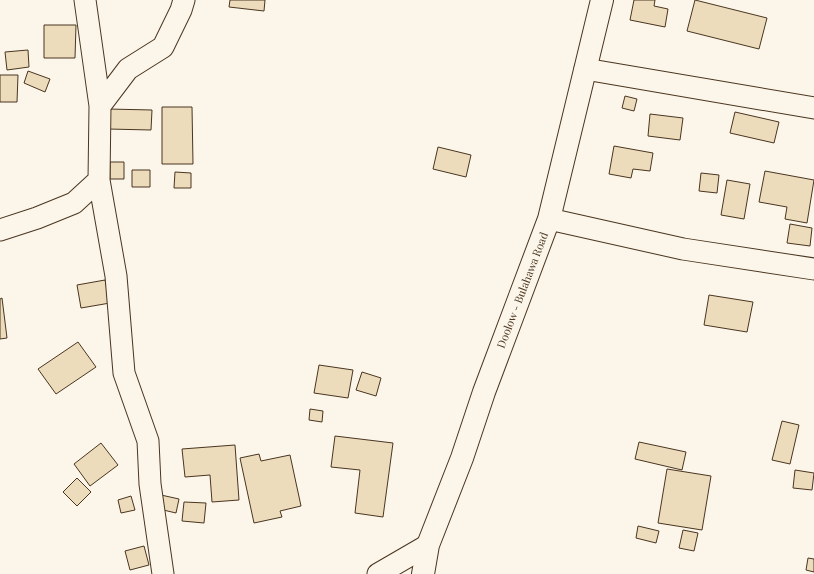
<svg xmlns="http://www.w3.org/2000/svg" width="814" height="574" viewBox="0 0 814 574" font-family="'Playfair Display',serif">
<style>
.building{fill:#ecdcbc;stroke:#4a3520}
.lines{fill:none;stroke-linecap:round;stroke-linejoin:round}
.street-casing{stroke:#4a3520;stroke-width:23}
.secondary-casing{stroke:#4a3520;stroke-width:24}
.street{stroke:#fbf6e9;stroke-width:21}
.secondary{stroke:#fbf6e9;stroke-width:22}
.labels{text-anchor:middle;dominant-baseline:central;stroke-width:3;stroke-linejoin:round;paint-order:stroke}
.street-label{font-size:11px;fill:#4a3520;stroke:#fbf6e9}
</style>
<rect width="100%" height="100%" fill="#fbf6e9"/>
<!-- building -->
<path class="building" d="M 230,0 L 265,0 L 264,11 L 229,7 Z
M 634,0 L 655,0 L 654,6 L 668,9 L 665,27 L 630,20 Z
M 695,0 L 767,18 L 759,49 L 687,31 Z
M 44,25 L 76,25 L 75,58 L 44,58 Z
M 28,50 L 29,67 L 7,70 L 5,52 Z
M 28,71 L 50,79 L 45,92 L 24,83 Z
M 0,75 L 18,75 L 17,102 L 0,102 Z
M 625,96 L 637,99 L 634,111 L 622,108 Z
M 162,107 L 192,107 L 193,164 L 162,164 Z
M 108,109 L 152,110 L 151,130 L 108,129 Z
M 735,112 L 779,122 L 774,143 L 730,133 Z
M 650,114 L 683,118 L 680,140 L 648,136 Z
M 614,146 L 653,153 L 650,171 L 633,169 L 631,178 L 609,174 Z
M 438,147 L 471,155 L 466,177 L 433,169 Z
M 110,162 L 124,162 L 124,179 L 110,179 Z
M 132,170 L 150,170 L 150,187 L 132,187 Z
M 765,171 L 814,180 L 807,223 L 785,219 L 787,207 L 759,202 Z
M 175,172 L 191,173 L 191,188 L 174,188 Z
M 701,173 L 719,175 L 717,193 L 699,191 Z
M 727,180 L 750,184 L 744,219 L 721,215 Z
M 790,224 L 812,228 L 810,246 L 787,243 Z
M 105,280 L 110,303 L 81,308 L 77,285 Z
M 709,295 L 753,302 L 747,332 L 704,325 Z
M 2,298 L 7,338 L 0,339 L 0,299 Z
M 78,342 L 96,367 L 56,394 L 38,369 Z
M 319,365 L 353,370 L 348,398 L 314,393 Z
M 362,372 L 381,378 L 376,396 L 356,390 Z
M 310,409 L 323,411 L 322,422 L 309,420 Z
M 782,421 L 799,425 L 790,464 L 772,460 Z
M 335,436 L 393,443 L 383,517 L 355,513 L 360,470 L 331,467 Z
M 639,442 L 686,452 L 682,470 L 635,459 Z
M 101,443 L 118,465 L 90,486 L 74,464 Z
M 235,445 L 239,500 L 212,502 L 210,475 L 185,477 L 182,449 Z
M 259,454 L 261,461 L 290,455 L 301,506 L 280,511 L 282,517 L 254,523 L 240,458 Z
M 667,469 L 711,476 L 702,530 L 658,523 Z
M 795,470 L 814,473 L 812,490 L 793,488 Z
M 77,478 L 91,492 L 77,506 L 63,492 Z
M 161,495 L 179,499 L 176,513 L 159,509 Z
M 131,496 L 135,510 L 121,513 L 118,500 Z
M 184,502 L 206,503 L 204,523 L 182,521 Z
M 638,526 L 659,531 L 656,543 L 636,538 Z
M 683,530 L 698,533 L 694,551 L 679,548 Z
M 144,546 L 149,565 L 130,570 L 125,551 Z
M 808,558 L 814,559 L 814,572 L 806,570 Z"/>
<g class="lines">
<!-- street casing -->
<g class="street-casing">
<path id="street" d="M 85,0 L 100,106 L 99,180 L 116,276 L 124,373 L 148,441 L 150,484 L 163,574
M 585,69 L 814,108
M 100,106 L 128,69 L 163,47 L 181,10 L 184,0
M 549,219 L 683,249 L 814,269
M 0,230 L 37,218 L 74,203 L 99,180
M 378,574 L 428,545"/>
</g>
<!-- secondary casing -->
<g class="secondary-casing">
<path id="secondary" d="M 423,574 L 428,545 L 462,458 L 484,392 L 549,219 L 602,0"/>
</g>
<!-- street -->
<use href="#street" class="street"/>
<!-- secondary -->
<use href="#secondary" class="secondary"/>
</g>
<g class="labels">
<!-- street labels -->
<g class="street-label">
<text transform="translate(522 290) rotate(-69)">Doolow - Bulahawa Road</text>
</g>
</g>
</svg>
